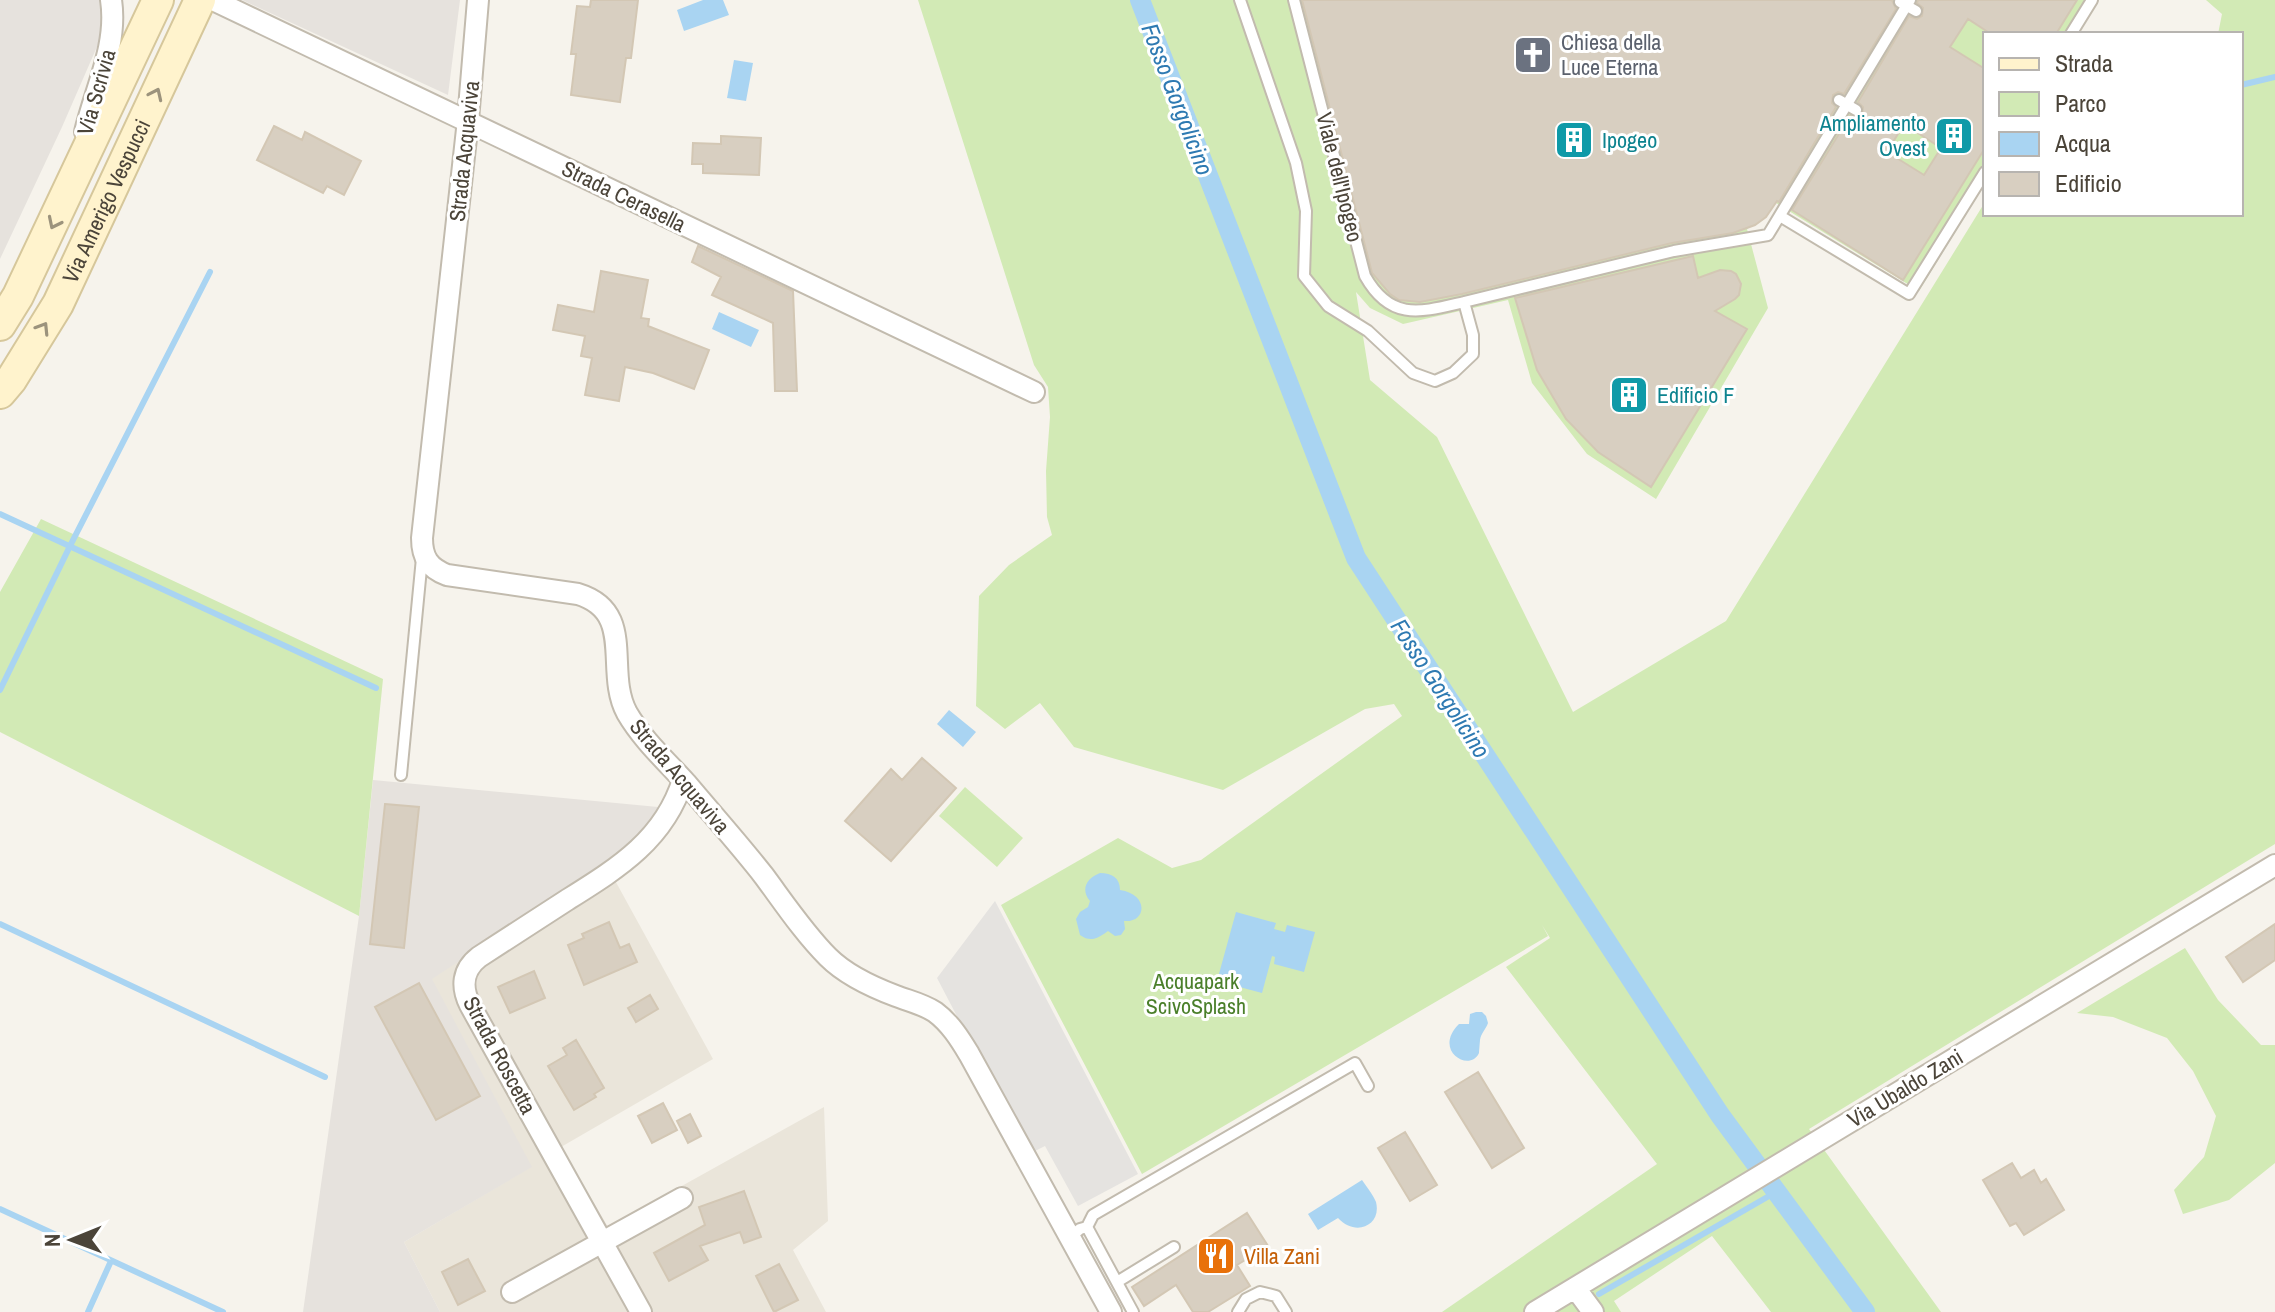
<svg xmlns="http://www.w3.org/2000/svg" width="2275" height="1312" viewBox="0 0 2275 1312" font-family="'Archivo Narrow',sans-serif">
<style>
.residential{fill:#eae5da}
.industrial{fill:#e6e2dd}
.green{fill:#d2eab5}
.parking{fill:#e5e3e0}
.water{fill:#a9d4f2}
.lines{fill:none;stroke-linecap:round;stroke-linejoin:round}
.stream{stroke:#a9d4f2;stroke-width:6}
.canal{stroke:#a9d4f2;stroke-width:20}
.building{fill:#d8cfc1;stroke:#d3c7b4;stroke-width:2;fill-rule:evenodd}
.lane-casing{stroke:#c2bbae;stroke-width:14}
.street-casing{stroke:#c2bbae;stroke-width:24}
.secondary-casing{stroke:#d6c79b;stroke-width:34}
.lane{stroke:#fff;stroke-width:10}
.street{stroke:#fff;stroke-width:20}
.secondary{stroke:#fff3cd;stroke-width:30}
.oneway{stroke:#9c937c}
.labels{text-anchor:middle;dominant-baseline:central;stroke-width:6;stroke-linejoin:round;paint-order:stroke}
.worship-label{font-size:22px;fill:#5b616d;stroke:#fff;text-anchor:start}
.street-label{font-size:22px;fill:#4b4439;stroke:#fff}
.culture-label{font-size:22px;fill:#0d838f;stroke:#fff;text-anchor:start}
.park-label{font-size:22px;fill:#4a7f2a;stroke:#fff}
.food-label{font-size:22px;fill:#c56008;stroke:#fff;text-anchor:start}
.water-label{font-size:24px;font-style:italic;fill:#2e7ab2;stroke:#fff}
</style>
<rect width="100%" height="100%" fill="#f6f3ec"/>
<!-- residential -->
<path class="residential" d="M 606,864 L 713,1059 L 561,1147 L 608,1227 L 824,1107 L 828,1221 L 793,1250 L 826,1312 L 440,1312 L 404,1242 L 531,1167 L 431,979 Z"/>
<!-- industrial -->
<path class="industrial" d="M 0,0 L 99,0 L 103,33 L 62,127 L 0,259 Z
M 242,0 L 460,0 L 448,95 Z
M 373,780 L 658,807 L 640,842 L 432,979 L 532,1167 L 404,1242 L 440,1312 L 303,1312 L 359,916 Z"/>
<!-- green -->
<path class="green" d="M 918,0 L 2099,0 L 2078,34 L 1985,34 L 1985,184 L 1919,291 L 1776,203 L 1766,217 L 1747,229 L 1768,308 L 1656,499 L 1587,454 L 1532,383 L 1508,300 L 1403,324 L 1370,308 L 1356,292 L 1370,380 L 1437,437 L 1573,712 L 1726,621 L 1985,202 L 1985,214 L 2241,214 L 2241,34 L 2218,34 L 2222,14 L 2206,0 L 2275,0 L 2275,844 L 1809,1129 L 1941,1312 L 1771,1312 L 1712,1236 L 1614,1301 L 1621,1312 L 1442,1312 L 1657,1164 L 1506,967 L 1550,938 L 1542,925 L 1548,936 L 1142,1174 L 1001,905 L 1118,838 L 1172,868 L 1201,860 L 1402,716 L 1394,704 L 1365,709 L 1223,790 L 1074,747 L 1040,703 L 1005,729 L 976,706 L 979,596 L 1009,565 L 1052,535 L 1047,517 L 1046,471 L 1050,417 L 1048,387 L 1034,365 Z
M 41,519 L 383,679 L 359,916 L 0,732 L 0,592 Z
M 965,787 L 1023,838 L 997,867 L 939,816 Z
M 2185,948 L 2218,1000 L 2261,1045 L 2275,1045 L 2275,1163 L 2229,1200 L 2183,1214 L 2174,1190 L 2204,1157 L 2216,1116 L 2193,1071 L 2167,1038 L 2113,1017 L 2077,1013 Z"/>
<!-- parking -->
<path class="parking" d="M 995,901 L 1138,1174 L 1078,1206 L 1045,1146 L 1029,1154 L 937,978 Z"/>
<!-- water -->
<path class="water" d="M 703,0 L 723,0 L 729,15 L 684,31 L 677,10 Z
M 734,60 L 753,63 L 746,101 L 727,98 Z
M 719,312 L 759,330 L 751,347 L 712,329 Z
M 949,710 L 976,732 L 963,747 L 937,724 Z
M 1100,873 C 1112,873 1120,878 1120,890 C 1149,894 1147,923 1124,921 L 1125,929 L 1121,935 L 1115,936 L 1108,931 C 1098,938 1091,943 1080,935 L 1076,919 L 1080,912 L 1088,907 L 1090,901 C 1080,889 1087,878 1100,873 Z
M 1236,912 L 1276,923 L 1274,929 L 1285,932 L 1287,925 L 1315,932 L 1304,972 L 1274,964 L 1275,957 L 1272,956 L 1262,993 L 1217,981 Z
M 1476,1012 L 1482,1012 L 1486,1016 L 1488,1023 C 1486,1029 1481,1033 1480,1040 C 1480,1041 1479,1052 1479,1053 C 1470,1073 1432,1051 1459,1024 L 1469,1024 L 1470,1014 Z
M 1362,1180 C 1367,1187 1373,1195 1376,1202 C 1382,1226 1355,1237 1338,1218 L 1318,1230 L 1308,1214 Z"/>
<g class="lines">
<!-- stream -->
<path class="stream" d="M 2241,85 L 2275,77
M 0,514 L 376,688
M 0,690 L 70,546 L 210,272
M 0,924 L 325,1077
M 0,1209 L 223,1312
M 1599,1294 L 1776,1192
M 88,1312 L 111,1261"/>
<!-- canal -->
<path class="canal" d="M 1140,0 L 1356,558 L 1720,1115 L 1865,1312"/>
</g>
<!-- building -->
<path class="building" d="M 591,0 L 638,0 L 631,58 L 626,58 L 620,102 L 571,95 L 576,54 L 571,54 L 577,6 L 590,7 Z
M 1302,0 L 1892,0 L 1896,9 L 1844,94 L 1838,92 L 1833,95 L 1832,103 L 1836,107 L 1779,202 L 1777,201 L 1766,217 L 1755,225 L 1733,233 L 1672,243 L 1462,294 L 1420,302 L 1399,300 L 1390,294 L 1372,273 Z
M 1918,0 L 2077,0 L 2056,34 L 1991,34 L 1968,19 L 1950,47 L 1985,69 L 1985,148 L 1903,280 L 1792,210 L 1850,116 L 1857,118 L 1862,115 L 1863,107 L 1858,102 L 1909,16 L 1917,19 L 1922,16 L 1923,8 L 1917,3 ZM 1904,124 L 1941,148 L 1924,175 L 1887,152 Z
M 274,126 L 302,140 L 305,132 L 361,161 L 344,195 L 327,186 L 323,193 L 257,160 Z
M 721,136 L 761,138 L 759,175 L 703,173 L 703,164 L 692,164 L 693,143 L 721,144 Z
M 698,246 L 793,291 L 797,391 L 775,391 L 773,323 L 712,295 L 721,277 L 692,262 Z
M 1693,256 L 1698,278 L 1720,270 L 1731,271 L 1736,274 L 1741,284 L 1739,295 L 1735,299 L 1715,311 L 1747,329 L 1651,487 L 1598,452 L 1566,419 L 1537,370 L 1515,298 Z
M 601,271 L 648,280 L 641,318 L 649,319 L 648,326 L 709,350 L 694,389 L 653,373 L 625,367 L 619,401 L 585,395 L 592,358 L 581,356 L 585,336 L 553,330 L 558,305 L 594,312 Z
M 922,758 L 956,788 L 891,861 L 845,821 L 891,769 L 902,780 Z
M 385,804 L 419,807 L 404,948 L 370,944 Z
M 609,922 L 620,948 L 629,944 L 637,962 L 584,985 L 568,945 L 584,938 L 582,934 Z
M 2275,924 L 2275,960 L 2243,982 L 2226,957 Z
M 534,971 L 545,998 L 510,1013 L 498,987 Z
M 419,983 L 480,1096 L 436,1120 L 375,1007 Z
M 650,995 L 658,1009 L 636,1022 L 628,1008 Z
M 576,1040 L 604,1088 L 594,1094 L 596,1097 L 574,1110 L 548,1066 L 567,1055 L 563,1048 Z
M 1478,1072 L 1524,1148 L 1492,1168 L 1445,1092 Z
M 663,1103 L 677,1130 L 652,1143 L 638,1116 Z
M 690,1114 L 701,1136 L 688,1143 L 677,1121 Z
M 1405,1132 L 1437,1185 L 1410,1201 L 1378,1148 Z
M 2012,1163 L 2021,1178 L 2034,1170 L 2041,1183 L 2046,1179 L 2064,1210 L 2024,1235 L 2016,1223 L 2010,1226 L 1983,1180 Z
M 744,1191 L 761,1237 L 744,1243 L 740,1232 L 700,1246 L 708,1260 L 669,1281 L 654,1253 L 705,1225 L 699,1207 Z
M 1247,1213 L 1268,1246 L 1237,1265 L 1250,1286 L 1208,1312 L 1193,1312 L 1176,1285 L 1144,1306 L 1132,1287 Z
M 468,1259 L 485,1291 L 458,1305 L 442,1272 Z
M 779,1264 L 798,1300 L 774,1312 L 756,1276 Z"/>
<g class="lines">
<!-- lane casing -->
<g class="lane-casing">
<path id="lane" d="M 1240,0 L 1296,163 L 1306,211 L 1304,276 L 1328,306 L 1368,331 L 1413,373 L 1435,381 L 1453,373 L 1473,354 L 1473,335 L 1464,302 C 1421,312 1391,322 1365,276 L 1294,0
M 1900,2 L 1916,11
M 2071,34 L 2092,0
M 1839,100 L 1856,110
M 1780,216 L 1909,294 L 1985,172
M 1464,302 L 1674,251 L 1768,235 L 1910,0
M 401,775 L 422,558
M 1087,1227 L 1093,1215 L 1355,1063 L 1368,1086
M 1070,1237 L 1080,1229 L 1087,1227 L 1133,1312
M 1117,1282 L 1174,1247
M 1238,1312 L 1246,1299 L 1260,1292 L 1276,1296 L 1286,1312"/>
</g>
<!-- street casing -->
<g class="street-casing">
<path id="street" d="M 213,0 L 1034,392
M 478,0 L 468,120 L 422,538 C 422,558 429,568 447,575 L 578,594 C 637,612 604,671 627,713 C 642,739 666,761 686,783 C 712,814 739,844 764,876 C 784,903 804,933 828,957 C 846,975 872,987 896,996 C 909,1001 923,1004 935,1012 C 950,1023 960,1039 969,1054 L 1111,1312
M 85,132 C 95,89 118,45 111,0
M 1576,1289 L 1593,1312
M 512,1292 L 682,1198
M 641,1312 L 470,1005 C 461,987 462,970 479,957 C 508,938 538,919 567,900 C 618,868 664,840 683,780
M 1535,1312 L 2275,865"/>
</g>
<!-- secondary casing -->
<g class="secondary-casing">
<g id="secondary">
<path d="M 0,325 L 18,296 L 158,0"/>
<path id="s1" d="M 0,393 L 11,380 L 58,304 L 200,0"/>
</g>
</g>
<!-- lane -->
<use href="#lane" class="lane"/>
<!-- street -->
<use href="#street" class="street"/>
<!-- secondary -->
<use href="#secondary" class="secondary"/>
</g>
<!-- one-way arrows -->
<defs><path id="oneway-chevron" d="M-2-3.5L2.5 0L-2 3.5" fill="none" stroke-width="1.6" stroke-linecap="round" stroke-linejoin="round" transform="scale(2)"/></defs>
<g class="oneway">
<use href="#oneway-chevron" transform="translate(156 94) rotate(-65)"/>
<use href="#oneway-chevron" transform="translate(54 223) rotate(116)"/>
<use href="#oneway-chevron" transform="translate(43 328) rotate(-58)"/>
</g>
<!-- icons -->
<defs>
<g id="church-square" transform="scale(2)"><rect x="-9" y="-9" width="18" height="18" rx="4" fill="#6b7280" stroke="#fff"/><path d="M-1.2-6h2.4v3.5h3.3v2.4h-3.3V6h-2.4V-.1h-3.3v-2.4h3.3Z" fill="#fff"/></g>
<g id="building-square" transform="scale(2)"><rect x="-9" y="-9" width="18" height="18" rx="4" fill="#0f9aa8" stroke="#fff"/><path d="M-4-6H4V6H1V3H-1V6H-4ZM-2.5-4.3h1.7v1.8h-1.7ZM.8-4.3h1.7v1.8H.8ZM-2.5-1h1.7V.8h-1.7ZM.8-1h1.7V.8H.8Z" fill="#fff"/></g>
<g id="restaurant-square" transform="scale(2)"><rect x="-9" y="-9" width="18" height="18" rx="4" fill="#e8710a" stroke="#fff"/><path d="M-5-6h1v4h1v-4h1v4h1v-4h1v5L-1.5 .5V6h-2V.5L-5-1ZM5-6V6H3V1.5H1.5Q1.5-4 5-6Z" fill="#fff"/></g>
</defs>
<g fill-rule="evenodd">
<use href="#church-square" x="1533" y="55"/>
<use href="#building-square" x="1954" y="136"/>
<use href="#building-square" x="1574" y="140"/>
<use href="#building-square" x="1629" y="395"/>
<use href="#restaurant-square" x="1216" y="1256"/>
</g>
<g class="labels">
<!-- worship labels -->
<g class="worship-label">
<text x="1561" y="42">Chiesa della<tspan x="1561" dy="25">Luce Eterna</tspan></text>
</g>
<!-- street labels -->
<g class="street-label">
<text transform="translate(96 92) rotate(-74)">Via Scrivia</text>
<text transform="translate(464 151) rotate(-84)">Strada Acquaviva</text>
<text transform="translate(1340 177) rotate(76)">Viale dell'Ipogeo</text>
<text transform="translate(624 196) rotate(26)">Strada Cerasella</text>
<text stroke="none"><textPath href="#s1" startOffset="220">Via Amerigo Vespucci</textPath></text>
<text transform="translate(680 776) rotate(50)">Strada Acquaviva</text>
<text transform="translate(500 1055) rotate(62)">Strada Roscetta</text>
<text transform="translate(1905 1088) rotate(-31)">Via Ubaldo Zani</text>
</g>
<!-- culture labels -->
<g class="culture-label">
<text x="1926" y="123" text-anchor="end">Ampliamento<tspan x="1926" dy="25">Ovest</tspan></text>
<text x="1602" y="140">Ipogeo</text>
<text x="1657" y="395">Edificio F</text>
</g>
<!-- park labels -->
<g class="park-label">
<text x="1196" y="981">Acquapark<tspan x="1196" dy="25">ScivoSplash</tspan></text>
</g>
<!-- food labels -->
<g class="food-label">
<text x="1244" y="1256">Villa Zani</text>
</g>
<!-- water labels -->
<g class="water-label">
<text transform="translate(1178 99) rotate(69)">Fosso Gorgolicino</text>
<text transform="translate(1441 688) rotate(57)">Fosso Gorgolicino</text>
</g>
</g>
<!-- legend -->
<rect x="1983" y="32" width="260" height="184" fill="#ffffff" stroke="#b7b4b0" stroke-width="2"/>
<rect x="1999" y="58" width="40" height="12" fill="#fff3cd" stroke="#b7b4b0" stroke-width="2"/>
<text x="2055" y="72" font-size="24" fill="#4b4439">Strada</text>
<rect x="1999" y="92" width="40" height="24" fill="#d2eab5" stroke="#b7b4b0" stroke-width="2"/>
<text x="2055" y="112" font-size="24" fill="#4b4439">Parco</text>
<rect x="1999" y="132" width="40" height="24" fill="#a9d4f2" stroke="#b7b4b0" stroke-width="2"/>
<text x="2055" y="152" font-size="24" fill="#4b4439">Acqua</text>
<rect x="1999" y="172" width="40" height="24" fill="#d8cfc1" stroke="#b7b4b0" stroke-width="2"/>
<text x="2055" y="192" font-size="24" fill="#4b4439">Edificio</text>
<!-- north arrow -->
<g transform="translate(72 1240) rotate(269)" stroke="#ffffff" stroke-width="6" paint-order="stroke">
<path d="M0-6L14 30L0 20L-14 30Z" fill="#4b4439"/>
<text y="-12" font-size="22" font-weight="bold" text-anchor="middle" fill="#4b4439">N</text>
</g>
</svg>
